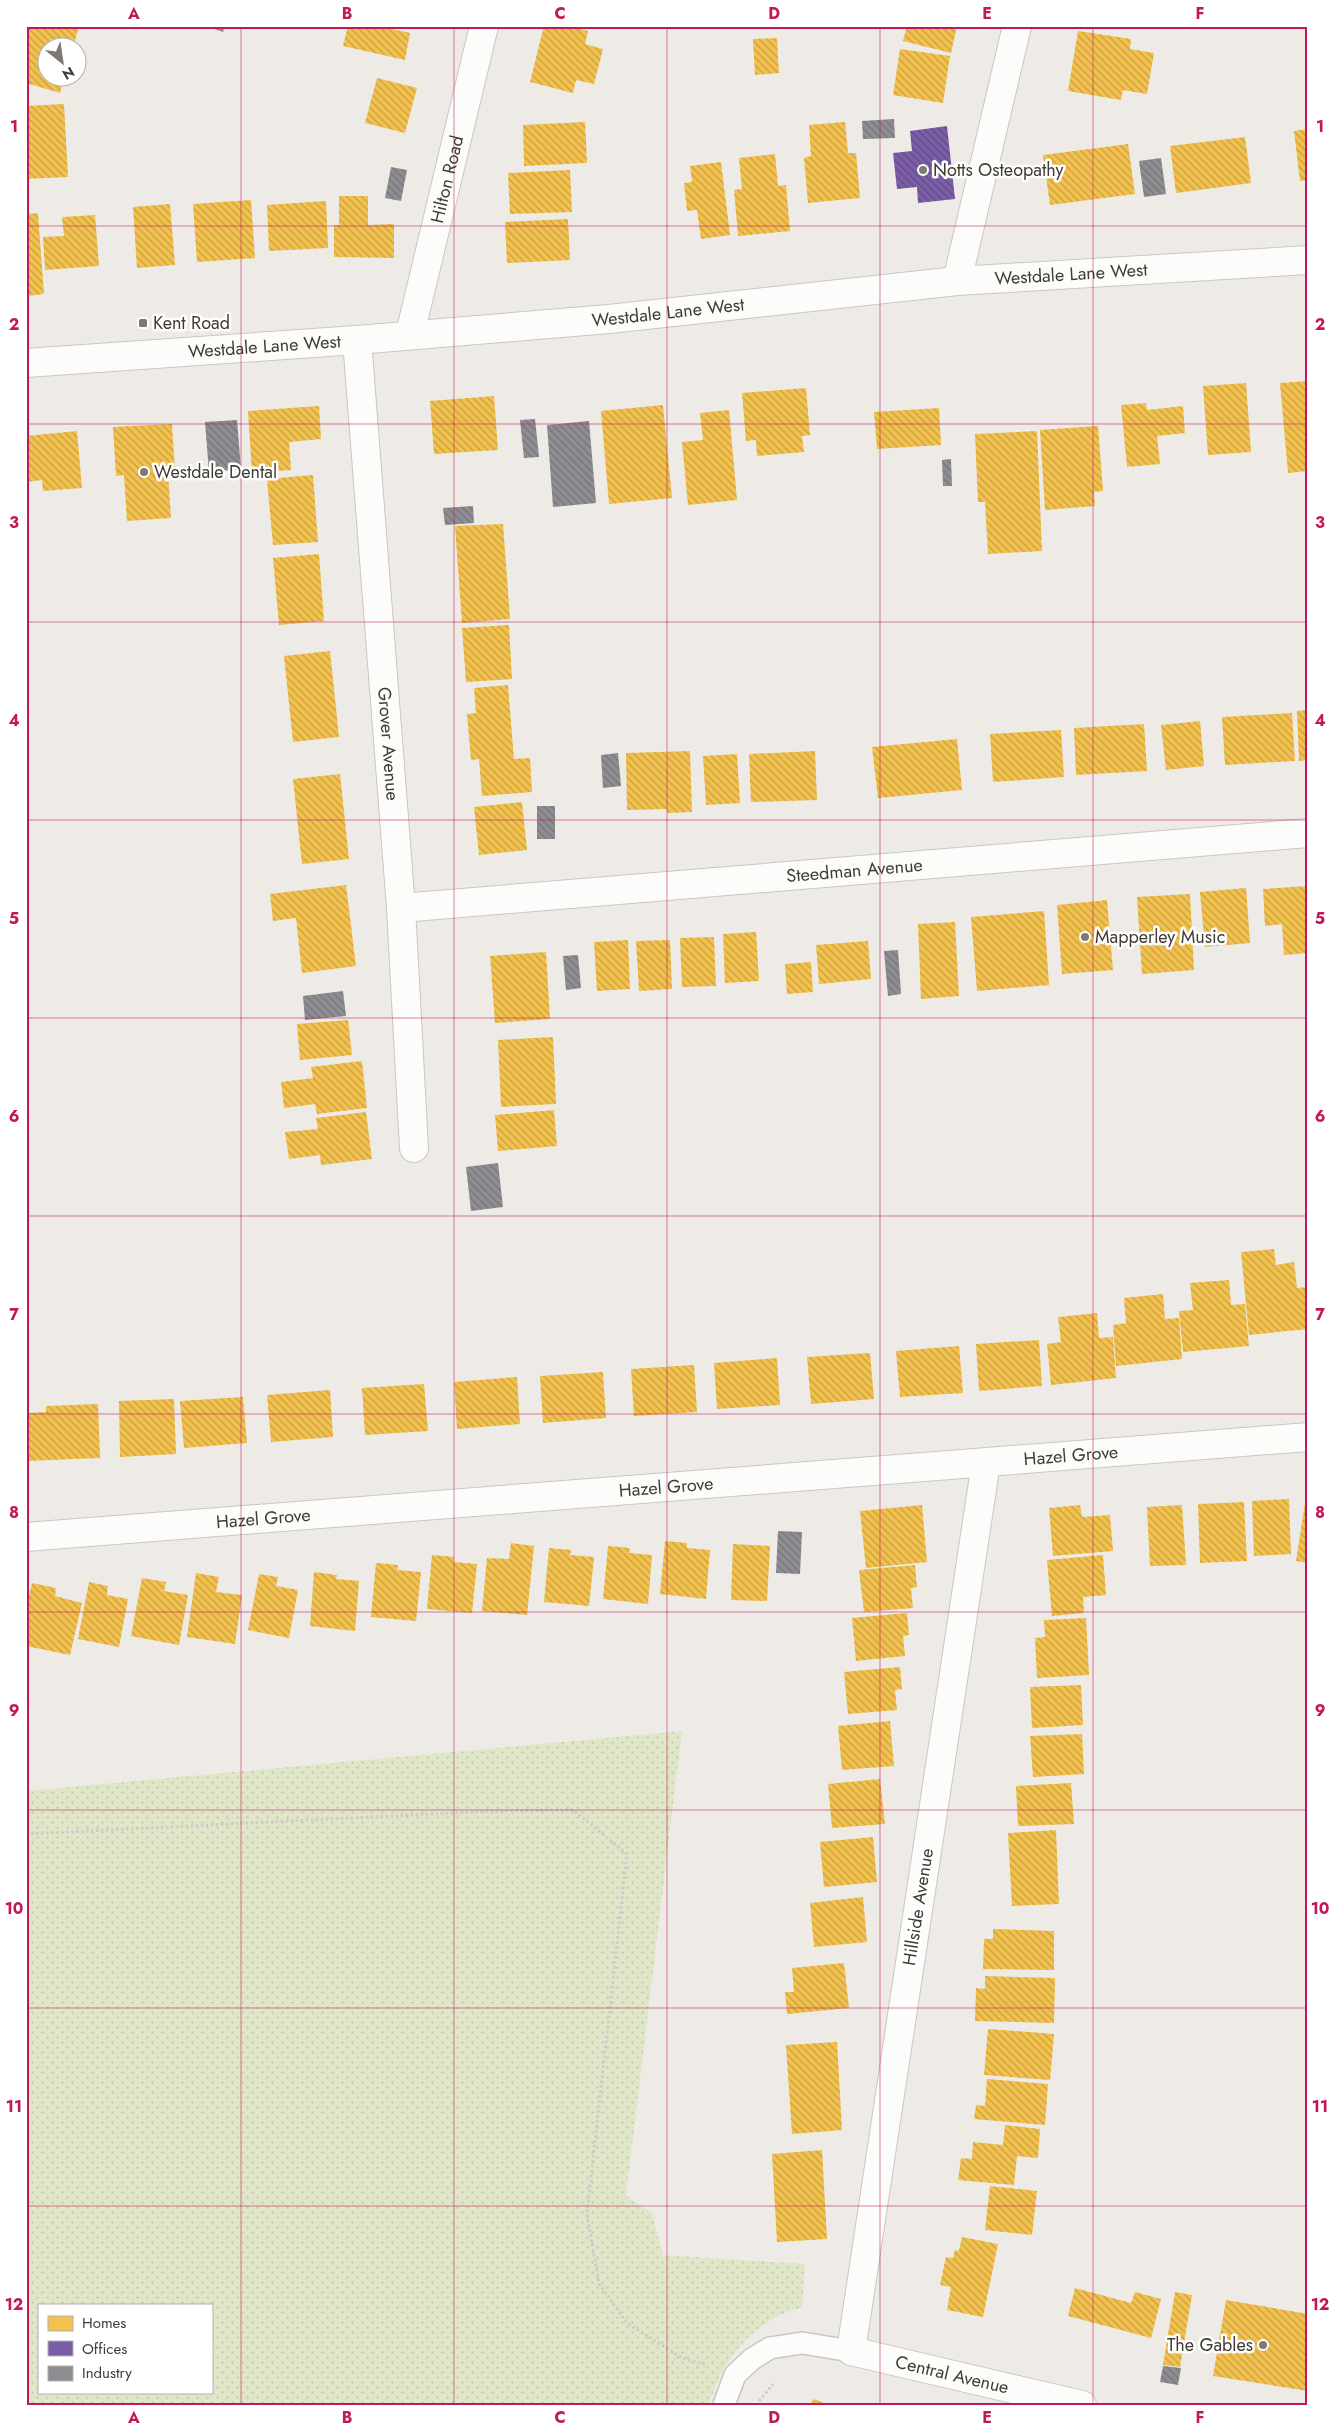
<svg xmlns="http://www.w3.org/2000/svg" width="1334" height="2431" viewBox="0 0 1334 2431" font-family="Jost,sans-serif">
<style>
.grass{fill:url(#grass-dots);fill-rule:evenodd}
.homes{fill:url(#homes-back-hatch)}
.offices{fill:url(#offices-back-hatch)}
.industry{fill:url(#industry-back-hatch)}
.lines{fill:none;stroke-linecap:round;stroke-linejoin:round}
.service-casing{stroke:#cac7c3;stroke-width:24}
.minor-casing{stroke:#cac7c3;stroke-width:30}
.tertiary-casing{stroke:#cac7c3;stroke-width:30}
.path{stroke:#ceccc9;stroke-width:3;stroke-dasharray:2.5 2.5;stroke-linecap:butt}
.service{stroke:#fcfcfb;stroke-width:21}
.minor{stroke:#fcfcfb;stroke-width:28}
.tertiary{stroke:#fcfcfb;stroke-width:28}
.grid{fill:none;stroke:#c2185b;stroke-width:1;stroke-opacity:0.55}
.poi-dot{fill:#7e7973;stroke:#fff;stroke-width:2}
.labels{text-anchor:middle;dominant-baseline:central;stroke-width:5;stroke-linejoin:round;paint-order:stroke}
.poi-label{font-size:18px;fill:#423b34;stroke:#fff;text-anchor:start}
.street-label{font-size:18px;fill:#423b34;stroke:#fff}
.neatline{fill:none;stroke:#c2185b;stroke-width:2}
.grid-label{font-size:16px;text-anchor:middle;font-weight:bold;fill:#c2185b}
</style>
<defs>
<pattern id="grass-dots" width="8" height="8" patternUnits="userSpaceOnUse" patternTransform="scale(1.25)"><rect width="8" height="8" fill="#e0e7c8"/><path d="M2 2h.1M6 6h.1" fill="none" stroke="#c1c7ac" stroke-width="1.8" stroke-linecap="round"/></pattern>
<pattern id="homes-back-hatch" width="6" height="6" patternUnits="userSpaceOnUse" patternTransform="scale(1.25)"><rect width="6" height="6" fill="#f2c14e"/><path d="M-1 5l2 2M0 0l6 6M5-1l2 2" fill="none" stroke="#c69e42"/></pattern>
<pattern id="offices-back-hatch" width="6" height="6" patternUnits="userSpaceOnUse" patternTransform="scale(1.25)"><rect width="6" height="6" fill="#7b5ea7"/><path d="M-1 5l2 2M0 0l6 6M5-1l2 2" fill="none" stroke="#614b81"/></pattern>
<pattern id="industry-back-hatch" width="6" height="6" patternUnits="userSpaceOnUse" patternTransform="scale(1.25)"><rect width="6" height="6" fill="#8d8d92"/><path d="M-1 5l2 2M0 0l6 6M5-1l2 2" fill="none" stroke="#757478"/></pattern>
</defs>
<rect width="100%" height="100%" fill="#eeebe7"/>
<!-- grass -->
<path class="grass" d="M 682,1731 L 626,2196 L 652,2213 L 663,2255 L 805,2264 L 802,2308 C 773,2313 747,2335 730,2359 C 720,2372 715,2390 708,2405 L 26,2405 L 26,1791 ZM 39,2305 L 211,2305 L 211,2392 L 39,2392 Z"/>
<!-- homes -->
<path class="homes" d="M 26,26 L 79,26 L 73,48 L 48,48 L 48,78 L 64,78 L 60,93 L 26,83 Z
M 348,26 L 392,26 L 391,29 L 410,33 L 405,60 L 343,46 Z
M 544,26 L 568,26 L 588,31 L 585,44 L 603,49 L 594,84 L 576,80 L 573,93 L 530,82 Z
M 907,26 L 957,26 L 951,53 L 903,41 Z
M 1078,31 L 1131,39 L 1130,49 L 1154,53 L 1147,94 L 1123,90 L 1121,100 L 1068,91 Z
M 777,38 L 779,73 L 755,75 L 753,39 Z
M 900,49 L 950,56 L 943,103 L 893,95 Z
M 377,78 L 417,88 L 405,133 L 365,123 Z
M 64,104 L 68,177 L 26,179 L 26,106 Z
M 585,122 L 587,163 L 524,166 L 523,125 Z
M 845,122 L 848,153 L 856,153 L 860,198 L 808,203 L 804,158 L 811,156 L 809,125 Z
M 1308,129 L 1308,180 L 1300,181 L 1294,131 Z
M 1245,137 L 1251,183 L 1176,193 L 1170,146 Z
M 1128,144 L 1135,194 L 1050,205 L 1043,155 Z
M 775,154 L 778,186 L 786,185 L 790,231 L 738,236 L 734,190 L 742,189 L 739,158 Z
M 721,162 L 730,235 L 701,239 L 697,210 L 687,211 L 684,183 L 692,182 L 690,166 Z
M 570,170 L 572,212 L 510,214 L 508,173 Z
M 339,196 L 368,196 L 368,225 L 394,224 L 394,258 L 334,257 L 334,225 L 339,225 Z
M 251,200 L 255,258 L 197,262 L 193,204 Z
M 326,201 L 328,248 L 269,251 L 267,205 Z
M 170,204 L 175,265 L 137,268 L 133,207 Z
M 38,213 L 44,294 L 26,296 L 26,214 Z
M 95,215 L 99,266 L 45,270 L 43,237 L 64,236 L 62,217 Z
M 568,219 L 570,260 L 507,263 L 505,222 Z
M 1308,381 L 1308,471 L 1288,473 L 1280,383 Z
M 1246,383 L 1251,452 L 1208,455 L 1203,386 Z
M 806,388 L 810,435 L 802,436 L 804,452 L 757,456 L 756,440 L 746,441 L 742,393 Z
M 494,396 L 498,450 L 434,454 L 430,401 Z
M 1146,403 L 1147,410 L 1183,406 L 1185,433 L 1157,436 L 1160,464 L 1127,467 L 1121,405 Z
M 663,405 L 672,498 L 609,504 L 601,411 Z
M 319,406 L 321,439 L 289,442 L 291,470 L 252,473 L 248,411 Z
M 939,408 L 941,445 L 877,449 L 874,412 Z
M 729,410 L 737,500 L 688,505 L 682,442 L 703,440 L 700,413 Z
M 172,424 L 175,472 L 168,473 L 171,518 L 127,521 L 124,475 L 116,476 L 113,427 Z
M 1098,426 L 1103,491 L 1094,492 L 1095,506 L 1045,510 L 1040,430 Z
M 77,431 L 82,488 L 43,491 L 42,480 L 26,482 L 26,436 Z
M 1037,431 L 1042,551 L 988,554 L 985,502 L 978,502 L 975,434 Z
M 313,475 L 318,542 L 273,545 L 267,479 Z
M 503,524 L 510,619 L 462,623 L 455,526 Z
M 319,554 L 324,621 L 279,625 L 273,558 Z
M 509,625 L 512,679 L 466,682 L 462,628 Z
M 330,651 L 339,737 L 293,742 L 284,656 Z
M 508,685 L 514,759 L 530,758 L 532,792 L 482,796 L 479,759 L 471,760 L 467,714 L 476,713 L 474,688 Z
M 1308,710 L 1308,760 L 1299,761 L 1297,711 Z
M 1292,713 L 1295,761 L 1225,765 L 1222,717 Z
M 1200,721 L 1204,766 L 1166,770 L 1161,725 Z
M 1144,724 L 1147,771 L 1076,775 L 1074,728 Z
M 1061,730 L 1064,777 L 993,782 L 990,734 Z
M 957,739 L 962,790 L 878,798 L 872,747 Z
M 690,751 L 692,812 L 667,813 L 667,809 L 627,810 L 626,753 Z
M 815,751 L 817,800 L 751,802 L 749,754 Z
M 737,754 L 740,803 L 706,805 L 703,756 Z
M 340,774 L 349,859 L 302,864 L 293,779 Z
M 522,802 L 527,850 L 479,855 L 474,807 Z
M 346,885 L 356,966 L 302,973 L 296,918 L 273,921 L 270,894 Z
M 1308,886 L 1308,953 L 1284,955 L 1282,924 L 1265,926 L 1263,889 Z
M 1246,888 L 1250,943 L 1205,947 L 1200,892 Z
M 1190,894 L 1194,970 L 1142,974 L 1137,897 Z
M 1107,900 L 1113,970 L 1062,974 L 1057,905 Z
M 1044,911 L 1049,985 L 977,991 L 971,917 Z
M 955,922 L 959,996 L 921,999 L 918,924 Z
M 756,932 L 759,981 L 725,983 L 723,934 Z
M 714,937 L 716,986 L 682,987 L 680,938 Z
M 628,940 L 630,989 L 597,991 L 594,942 Z
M 670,940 L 672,989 L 639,991 L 636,941 Z
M 868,941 L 871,979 L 819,984 L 816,945 Z
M 546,952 L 550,1019 L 495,1023 L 490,956 Z
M 811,962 L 813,992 L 787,994 L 785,964 Z
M 348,1020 L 352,1055 L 300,1060 L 297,1024 Z
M 553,1037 L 556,1104 L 501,1107 L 498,1040 Z
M 362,1061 L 367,1108 L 317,1114 L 315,1104 L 284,1108 L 281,1082 L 313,1078 L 311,1067 Z
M 554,1110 L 557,1146 L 498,1151 L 495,1115 Z
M 366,1112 L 372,1159 L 321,1165 L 320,1155 L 289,1159 L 285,1132 L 318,1129 L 316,1118 Z
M 1274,1249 L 1276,1265 L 1294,1262 L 1297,1288 L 1308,1287 L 1308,1329 L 1249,1335 L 1241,1252 Z
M 1229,1280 L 1231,1305 L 1245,1304 L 1249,1346 L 1183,1352 L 1179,1311 L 1193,1310 L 1190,1283 Z
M 1163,1294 L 1165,1319 L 1179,1318 L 1182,1359 L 1116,1366 L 1113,1325 L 1126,1323 L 1124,1298 Z
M 1097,1313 L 1099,1338 L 1113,1337 L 1116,1378 L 1051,1385 L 1047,1344 L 1061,1342 L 1058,1317 Z
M 1039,1340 L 1042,1386 L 979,1391 L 976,1344 Z
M 959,1346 L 963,1393 L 900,1397 L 896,1351 Z
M 870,1353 L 874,1399 L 811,1404 L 807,1357 Z
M 777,1358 L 780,1405 L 717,1409 L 714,1363 Z
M 694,1365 L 697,1412 L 634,1416 L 631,1369 Z
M 603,1372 L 606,1418 L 543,1423 L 540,1376 Z
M 517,1377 L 520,1424 L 457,1429 L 454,1382 Z
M 424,1384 L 428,1431 L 365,1435 L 362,1388 Z
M 330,1390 L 333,1437 L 271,1442 L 267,1395 Z
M 243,1397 L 247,1443 L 184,1448 L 180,1401 Z
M 174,1399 L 176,1454 L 120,1457 L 119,1401 Z
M 98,1404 L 100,1458 L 26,1461 L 26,1413 L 46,1412 L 46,1406 Z
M 1289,1499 L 1291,1554 L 1254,1556 L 1252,1501 Z
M 1244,1502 L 1247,1561 L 1200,1563 L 1198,1504 Z
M 1305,1503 L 1308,1503 L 1308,1563 L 1296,1561 Z
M 922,1505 L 927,1562 L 866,1568 L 860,1511 Z
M 1080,1505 L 1082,1517 L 1110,1515 L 1113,1551 L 1053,1556 L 1049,1508 Z
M 1182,1505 L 1186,1565 L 1150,1566 L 1147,1507 Z
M 665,1541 L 687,1543 L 687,1548 L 710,1550 L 706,1599 L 660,1594 Z
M 511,1543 L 534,1546 L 527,1615 L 482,1611 L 487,1558 L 509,1559 Z
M 733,1544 L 770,1546 L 767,1601 L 731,1600 Z
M 608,1546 L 630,1548 L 629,1553 L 652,1555 L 648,1604 L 603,1599 Z
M 549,1548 L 571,1550 L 570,1555 L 594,1557 L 589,1606 L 544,1602 Z
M 432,1555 L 454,1557 L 454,1562 L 477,1564 L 472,1613 L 427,1609 Z
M 1103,1555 L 1106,1595 L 1083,1597 L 1084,1613 L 1052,1616 L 1047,1560 Z
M 376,1563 L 398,1565 L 397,1570 L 421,1572 L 416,1621 L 371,1617 Z
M 915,1565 L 917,1587 L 911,1588 L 913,1608 L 864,1612 L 859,1570 Z
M 314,1572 L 337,1575 L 336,1579 L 359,1581 L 355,1631 L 310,1626 Z
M 196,1573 L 219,1577 L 216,1592 L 242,1595 L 235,1644 L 187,1637 Z
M 259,1574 L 278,1577 L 276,1586 L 298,1590 L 289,1638 L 248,1630 Z
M 142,1578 L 166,1582 L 164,1591 L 188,1595 L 179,1645 L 131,1636 Z
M 89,1582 L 108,1586 L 107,1595 L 128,1599 L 119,1647 L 78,1639 Z
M 32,1583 L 56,1588 L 55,1596 L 82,1603 L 70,1655 L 26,1646 L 26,1609 Z
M 907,1613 L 909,1635 L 903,1636 L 905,1656 L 856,1661 L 852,1618 Z
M 1086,1618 L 1089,1675 L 1037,1678 L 1035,1638 L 1045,1637 L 1044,1620 Z
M 900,1667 L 902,1689 L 895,1690 L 897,1710 L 848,1714 L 844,1672 Z
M 1081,1685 L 1083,1725 L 1032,1728 L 1030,1687 Z
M 890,1721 L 894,1766 L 842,1770 L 838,1726 Z
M 1082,1734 L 1084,1774 L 1033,1777 L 1030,1736 Z
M 880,1779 L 885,1824 L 832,1828 L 828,1784 Z
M 1071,1783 L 1074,1824 L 1018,1826 L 1016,1786 Z
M 1056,1830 L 1059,1904 L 1012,1906 L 1008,1833 Z
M 873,1837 L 877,1882 L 824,1887 L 820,1842 Z
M 863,1897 L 867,1942 L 814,1947 L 810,1903 Z
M 993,1929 L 1054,1931 L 1054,1970 L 983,1969 L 984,1939 L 993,1939 Z
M 844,1963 L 849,2008 L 787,2014 L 785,1992 L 794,1992 L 792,1968 Z
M 985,1976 L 1055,1978 L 1054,2023 L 975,2021 L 976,1988 L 985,1989 Z
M 988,2029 L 1054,2034 L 1050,2080 L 984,2075 Z
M 837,2042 L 842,2130 L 792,2134 L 786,2045 Z
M 987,2079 L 1048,2084 L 1045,2125 L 974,2119 L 976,2105 L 985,2106 Z
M 1005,2125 L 1040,2129 L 1038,2158 L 1017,2156 L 1014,2185 L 958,2180 L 961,2158 L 972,2159 L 973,2142 L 1003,2145 Z
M 822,2150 L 827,2239 L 777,2242 L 772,2154 Z
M 990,2186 L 1037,2191 L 1032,2235 L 985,2230 Z
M 962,2237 L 998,2244 L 983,2317 L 947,2310 L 951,2287 L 940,2285 L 946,2257 L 953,2258 L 955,2250 L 959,2251 Z
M 1075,2288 L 1131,2303 L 1135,2292 L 1161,2299 L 1151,2338 L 1068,2316 Z
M 1175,2292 L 1192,2295 L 1180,2367 L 1163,2365 Z
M 1226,2300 L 1308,2314 L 1308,2391 L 1213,2376 Z
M 813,2399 L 830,2405 L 811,2405 Z"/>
<!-- offices -->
<path class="offices" d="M 947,126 L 955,199 L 918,203 L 917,187 L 897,189 L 893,153 L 912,151 L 910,131 Z"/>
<!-- industry -->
<path class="industry" d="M 206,26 L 225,26 L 223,32 Z
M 894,119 L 895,138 L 863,139 L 862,121 Z
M 1161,158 L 1166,194 L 1144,197 L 1139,161 Z
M 391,167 L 407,170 L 401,201 L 385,198 Z
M 535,419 L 539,457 L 524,458 L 520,420 Z
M 237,420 L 241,469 L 209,472 L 205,422 Z
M 589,421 L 596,503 L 553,507 L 547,425 Z
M 951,459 L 952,486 L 943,486 L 942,460 Z
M 473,506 L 474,523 L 445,525 L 443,508 Z
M 618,753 L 621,786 L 603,788 L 601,755 Z
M 537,806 L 555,806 L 555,839 L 537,839 Z
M 898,950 L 901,994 L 888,996 L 884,951 Z
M 578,955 L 581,988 L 566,990 L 563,956 Z
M 343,991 L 346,1016 L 305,1020 L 303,996 Z
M 498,1163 L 503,1207 L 471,1211 L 466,1167 Z
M 778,1531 L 802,1532 L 800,1574 L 776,1573 Z
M 1163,2366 L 1181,2368 L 1178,2385 L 1160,2382 Z"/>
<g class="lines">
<!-- service casing -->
<g class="service-casing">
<path id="service" d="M 724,2405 L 735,2375 L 752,2359 L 770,2348 L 802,2343 L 851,2351"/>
</g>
<!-- minor casing -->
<g class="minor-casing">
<g id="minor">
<path d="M 957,281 L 1017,26"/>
<path id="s1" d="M 410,334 L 484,26"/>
<path id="s2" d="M 357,340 L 401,908 L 414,1148"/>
<path id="s3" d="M 401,908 L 1308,833"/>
<path id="s4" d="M 986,1463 L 851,2351 L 1082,2405"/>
<path id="s5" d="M 26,1537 L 1308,1437"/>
</g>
</g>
<!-- tertiary casing -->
<g class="tertiary-casing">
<g id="tertiary">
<path id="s6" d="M 26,363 L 357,340 L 609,319 L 957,281 L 1308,260"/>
</g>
</g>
<!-- path -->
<path class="path" d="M 26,1834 L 494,1811 L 573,1810 L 627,1854 L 587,2214 L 599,2284 L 627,2323 L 682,2358 L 707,2365
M 759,2401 L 773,2384"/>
<!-- service -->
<use href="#service" class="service"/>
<!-- minor -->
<use href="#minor" class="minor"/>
<!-- tertiary -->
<use href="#tertiary" class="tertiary"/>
</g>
<!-- grid -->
<path class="grid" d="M 241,26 L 241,2405M 454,26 L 454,2405M 667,26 L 667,2405M 880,26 L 880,2405M 1093,26 L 1093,2405M 26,226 L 1308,226M 26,424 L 1308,424M 26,622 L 1308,622M 26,820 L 1308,820M 26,1018 L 1308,1018M 26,1216 L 1308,1216M 26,1414 L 1308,1414M 26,1612 L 1308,1612M 26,1810 L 1308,1810M 26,2008 L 1308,2008M 26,2206 L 1308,2206"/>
<!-- markers -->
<g class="poi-dot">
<circle cx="923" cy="170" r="5"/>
<rect x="138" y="318" width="10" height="10" rx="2.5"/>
<circle cx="144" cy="472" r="5"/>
<circle cx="1085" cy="937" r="5"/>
<circle cx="1263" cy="2345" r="5"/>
</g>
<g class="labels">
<!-- poi labels -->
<g class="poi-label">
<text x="933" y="170">Notts Osteopathy</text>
<text x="153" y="323">Kent Road</text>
<text x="154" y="472">Westdale Dental</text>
<text x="1095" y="937">Mapperley Music</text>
<text x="1253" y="2345" text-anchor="end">The Gables</text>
</g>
<!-- street labels -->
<g class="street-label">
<text stroke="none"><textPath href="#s1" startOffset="159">Hilton Road</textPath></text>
<text stroke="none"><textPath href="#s6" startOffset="1049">Westdale Lane West</textPath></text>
<text stroke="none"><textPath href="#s6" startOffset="644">Westdale Lane West</textPath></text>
<text stroke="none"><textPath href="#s6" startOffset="239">Westdale Lane West</textPath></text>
<text stroke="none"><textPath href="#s2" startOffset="405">Grover Avenue</textPath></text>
<text stroke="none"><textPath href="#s3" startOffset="455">Steedman Avenue</textPath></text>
<text stroke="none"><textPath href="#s5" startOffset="1048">Hazel Grove</textPath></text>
<text stroke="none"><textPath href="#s5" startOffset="642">Hazel Grove</textPath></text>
<text stroke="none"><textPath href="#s5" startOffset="238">Hazel Grove</textPath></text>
<text transform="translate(918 1907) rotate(-81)">Hillside Avenue</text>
<text stroke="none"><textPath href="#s4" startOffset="1002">Central Avenue</textPath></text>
</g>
</g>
<!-- border -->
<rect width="1334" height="2431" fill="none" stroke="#ffffff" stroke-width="55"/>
<!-- legend -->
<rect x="38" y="2304" width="175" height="90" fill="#ffffff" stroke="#b3b1ae"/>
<rect x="48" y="2316" width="25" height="15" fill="#f2c14e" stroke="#b3b1ae"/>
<text x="82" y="2328" font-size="15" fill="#423b34">Homes</text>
<rect x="48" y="2341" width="25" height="15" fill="#7b5ea7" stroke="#b3b1ae"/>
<text x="82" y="2354" font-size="15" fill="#423b34">Offices</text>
<rect x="48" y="2366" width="25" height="15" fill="#8d8d92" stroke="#b3b1ae"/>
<text x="82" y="2378" font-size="15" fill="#423b34">Industry</text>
<!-- north arrow -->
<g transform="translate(62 62) rotate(150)"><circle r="24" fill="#ffffff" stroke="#b3b1ae"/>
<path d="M0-4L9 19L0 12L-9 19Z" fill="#7e7973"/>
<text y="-8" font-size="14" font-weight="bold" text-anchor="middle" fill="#423b34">N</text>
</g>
<rect x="28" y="28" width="1278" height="2376" class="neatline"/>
<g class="grid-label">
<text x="134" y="19">A</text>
<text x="347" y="19">B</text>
<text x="560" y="19">C</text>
<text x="774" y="19">D</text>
<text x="987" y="19">E</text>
<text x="1200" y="19">F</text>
<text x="14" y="132">1</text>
<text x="1320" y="132">1</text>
<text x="14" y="330">2</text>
<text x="1320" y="330">2</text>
<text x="14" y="528">3</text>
<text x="1320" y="528">3</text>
<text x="14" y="726">4</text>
<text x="1320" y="726">4</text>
<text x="14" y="924">5</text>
<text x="1320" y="924">5</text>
<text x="14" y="1122">6</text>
<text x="1320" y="1122">6</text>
<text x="14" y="1320">7</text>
<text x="1320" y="1320">7</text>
<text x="14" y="1518">8</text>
<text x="1320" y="1518">8</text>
<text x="14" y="1716">9</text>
<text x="1320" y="1716">9</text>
<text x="14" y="1914">10</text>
<text x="1320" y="1914">10</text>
<text x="14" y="2112">11</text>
<text x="1320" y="2112">11</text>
<text x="14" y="2310">12</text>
<text x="1320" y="2310">12</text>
<text x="134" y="2423">A</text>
<text x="347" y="2423">B</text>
<text x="560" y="2423">C</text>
<text x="774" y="2423">D</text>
<text x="987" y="2423">E</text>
<text x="1200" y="2423">F</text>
</g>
</svg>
